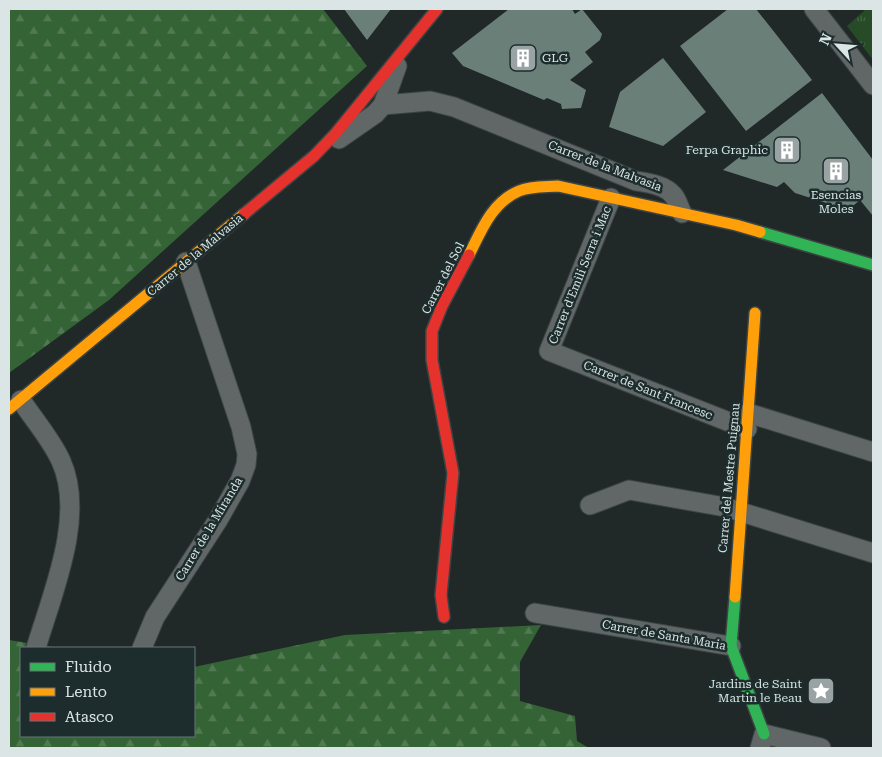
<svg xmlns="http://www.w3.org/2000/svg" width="882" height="757" viewBox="0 0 882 757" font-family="'Roboto Serif',serif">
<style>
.grass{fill:url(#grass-tufts)}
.forest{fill:url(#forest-firs)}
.building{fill:#6b7f79}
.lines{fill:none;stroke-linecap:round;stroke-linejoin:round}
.street-casing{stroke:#3c4343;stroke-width:21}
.fast-casing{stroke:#3c4343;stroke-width:14}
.slow-casing{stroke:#3c4343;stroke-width:14}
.jam-casing{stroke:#3c4343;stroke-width:14}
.street{stroke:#616666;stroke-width:19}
.fast{stroke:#30b455;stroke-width:11}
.slow{stroke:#ff9f0a;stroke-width:11}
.jam{stroke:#e5322d;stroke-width:11}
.labels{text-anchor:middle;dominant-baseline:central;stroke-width:5;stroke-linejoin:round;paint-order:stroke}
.poi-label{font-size:12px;fill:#dbe5e5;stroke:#1d2c2c;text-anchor:end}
.street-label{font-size:12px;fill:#dbe5e5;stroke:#1d2c2c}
</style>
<defs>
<pattern id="grass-tufts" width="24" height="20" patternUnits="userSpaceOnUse" patternTransform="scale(1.25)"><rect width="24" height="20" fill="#264b26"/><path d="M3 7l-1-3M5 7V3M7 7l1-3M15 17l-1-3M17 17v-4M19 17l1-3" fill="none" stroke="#456545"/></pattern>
<pattern id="forest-firs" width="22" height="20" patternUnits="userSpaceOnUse" patternTransform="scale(1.25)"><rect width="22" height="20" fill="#346335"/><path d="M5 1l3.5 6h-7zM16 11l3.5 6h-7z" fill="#517952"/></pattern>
</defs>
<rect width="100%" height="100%" fill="#202828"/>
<!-- grass -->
<path class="grass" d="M 866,9 L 873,9 L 873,60 L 847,26 Z"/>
<!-- forest -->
<path class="forest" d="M 9,9 L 323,9 L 367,66 L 109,300 L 9,373 Z
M 541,625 L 520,662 L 520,701 L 575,716 L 577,741 L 589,748 L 9,748 L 9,640 L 58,648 L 21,648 L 21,736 L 194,736 L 194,667 L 345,635 Z"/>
<!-- building -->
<path class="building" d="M 344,9 L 391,9 L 367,40 Z
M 509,9 L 572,9 L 575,14 L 582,9 L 602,34 L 600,40 L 585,52 L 593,62 L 570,80 L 586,90 L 581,108 L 562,109 L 561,104 L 547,98 L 544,100 L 463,66 L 452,53 Z
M 728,9 L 756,9 L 812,80 L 746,131 L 680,46 Z
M 663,58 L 706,112 L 663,146 L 609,127 L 620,92 Z
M 822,93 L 873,160 L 873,216 L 860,200 L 848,210 L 795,193 L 784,182 L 777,187 L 723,170 Z"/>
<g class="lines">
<!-- street casing -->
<g class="street-casing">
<path id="street" d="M 814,9 L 873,85
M 383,105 L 430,101 L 454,107 L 636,181 C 648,183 665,185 673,195 C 677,199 679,207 682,213
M 339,139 L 375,114 L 383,105 L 397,66
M 611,198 L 549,351 L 747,429
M 21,400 C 34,420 51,439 61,461 C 86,516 52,594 36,648
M 748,413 L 873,452
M 590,505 L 629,490 L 725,507 L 873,553
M 535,613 L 731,646
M 142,648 L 155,617 L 218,520 L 240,481 L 246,465 L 247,454 L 241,427 L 186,262
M 760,748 L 764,734 L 821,748"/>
</g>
<!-- fast casing -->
<g class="fast-casing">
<path id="fast" d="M 760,232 L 873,265
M 735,597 L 731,646 L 764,734"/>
</g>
<!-- slow casing -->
<g class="slow-casing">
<path id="slow" d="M 469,255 C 481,231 492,202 519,191 C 531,186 545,187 558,186 L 736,225 L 760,232
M 9,409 L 244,214
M 735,597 L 755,313"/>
</g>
<!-- jam casing -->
<g class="jam-casing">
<path id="jam" d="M 244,214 L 314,156 L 336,133 L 437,9
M 444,617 L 441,595 L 453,473 L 432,360 L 432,331 L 442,306 L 469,255"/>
</g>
<!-- street -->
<use href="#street" class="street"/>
<!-- fast -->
<use href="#fast" class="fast"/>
<!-- slow -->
<use href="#slow" class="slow"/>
<!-- jam -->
<use href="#jam" class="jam"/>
</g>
<!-- icons -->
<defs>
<g id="building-square" transform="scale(1.4375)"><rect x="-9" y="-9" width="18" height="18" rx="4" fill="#9aa3a3" stroke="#1d2c2c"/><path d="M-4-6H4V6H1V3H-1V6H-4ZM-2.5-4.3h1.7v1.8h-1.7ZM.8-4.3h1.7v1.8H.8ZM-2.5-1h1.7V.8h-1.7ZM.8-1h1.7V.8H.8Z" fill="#fff"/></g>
<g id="sight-square" transform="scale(1.4375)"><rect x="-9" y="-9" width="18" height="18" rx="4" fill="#9aa3a3" stroke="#1d2c2c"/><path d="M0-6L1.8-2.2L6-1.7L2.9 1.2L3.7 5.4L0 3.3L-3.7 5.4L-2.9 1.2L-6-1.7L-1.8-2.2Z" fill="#fff"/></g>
</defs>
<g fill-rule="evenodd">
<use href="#building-square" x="523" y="58"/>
<use href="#building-square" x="787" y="150"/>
<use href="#building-square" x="836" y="171"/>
<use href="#sight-square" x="821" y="691"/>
</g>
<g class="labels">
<!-- poi labels -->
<g class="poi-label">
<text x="542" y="58" text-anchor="start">GLG</text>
<text x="768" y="150">Ferpa Graphic</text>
<text x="836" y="195" text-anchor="middle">Esencias<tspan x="836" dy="14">Moles</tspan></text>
<text x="802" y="684">Jardins de Saint<tspan x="802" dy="14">Martin le Beau</tspan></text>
</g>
<!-- street labels -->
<g class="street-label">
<text transform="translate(605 166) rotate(21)">Carrer de la Malvasia</text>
<text transform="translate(195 255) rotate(-40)">Carrer de la Malvasia</text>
<text transform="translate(580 275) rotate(-68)">Carrer d'Emili Serra i Mac</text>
<text transform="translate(443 278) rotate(-63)">Carrer del Sol</text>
<text transform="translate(648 390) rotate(22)">Carrer de Sant Francesc</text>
<text transform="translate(729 478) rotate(-85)">Carrer del Mestre Puignau</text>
<text transform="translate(209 529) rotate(-59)">Carrer de la Miranda</text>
<text transform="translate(664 635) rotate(10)">Carrer de Santa Maria</text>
</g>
</g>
<!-- border -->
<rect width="882" height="757" fill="none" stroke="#dbe5e5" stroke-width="20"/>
<!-- legend -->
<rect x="20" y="647" width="175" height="90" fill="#1d2c2c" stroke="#697676"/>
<rect x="30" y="663" width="25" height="8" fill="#30b455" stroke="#697676"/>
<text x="65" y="672" font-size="15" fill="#dbe5e5">Fluido</text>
<rect x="30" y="688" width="25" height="8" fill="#ff9f0a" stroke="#697676"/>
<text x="65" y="697" font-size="15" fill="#dbe5e5">Lento</text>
<rect x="30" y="713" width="25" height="8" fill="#e5322d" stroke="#697676"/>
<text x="65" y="722" font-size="15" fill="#dbe5e5">Atasco</text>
<!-- north arrow -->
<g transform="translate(837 45) rotate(296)" stroke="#1d2c2c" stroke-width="4" paint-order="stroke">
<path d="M0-4L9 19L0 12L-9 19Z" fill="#dbe5e5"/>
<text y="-8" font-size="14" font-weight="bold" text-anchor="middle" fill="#dbe5e5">N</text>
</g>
</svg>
